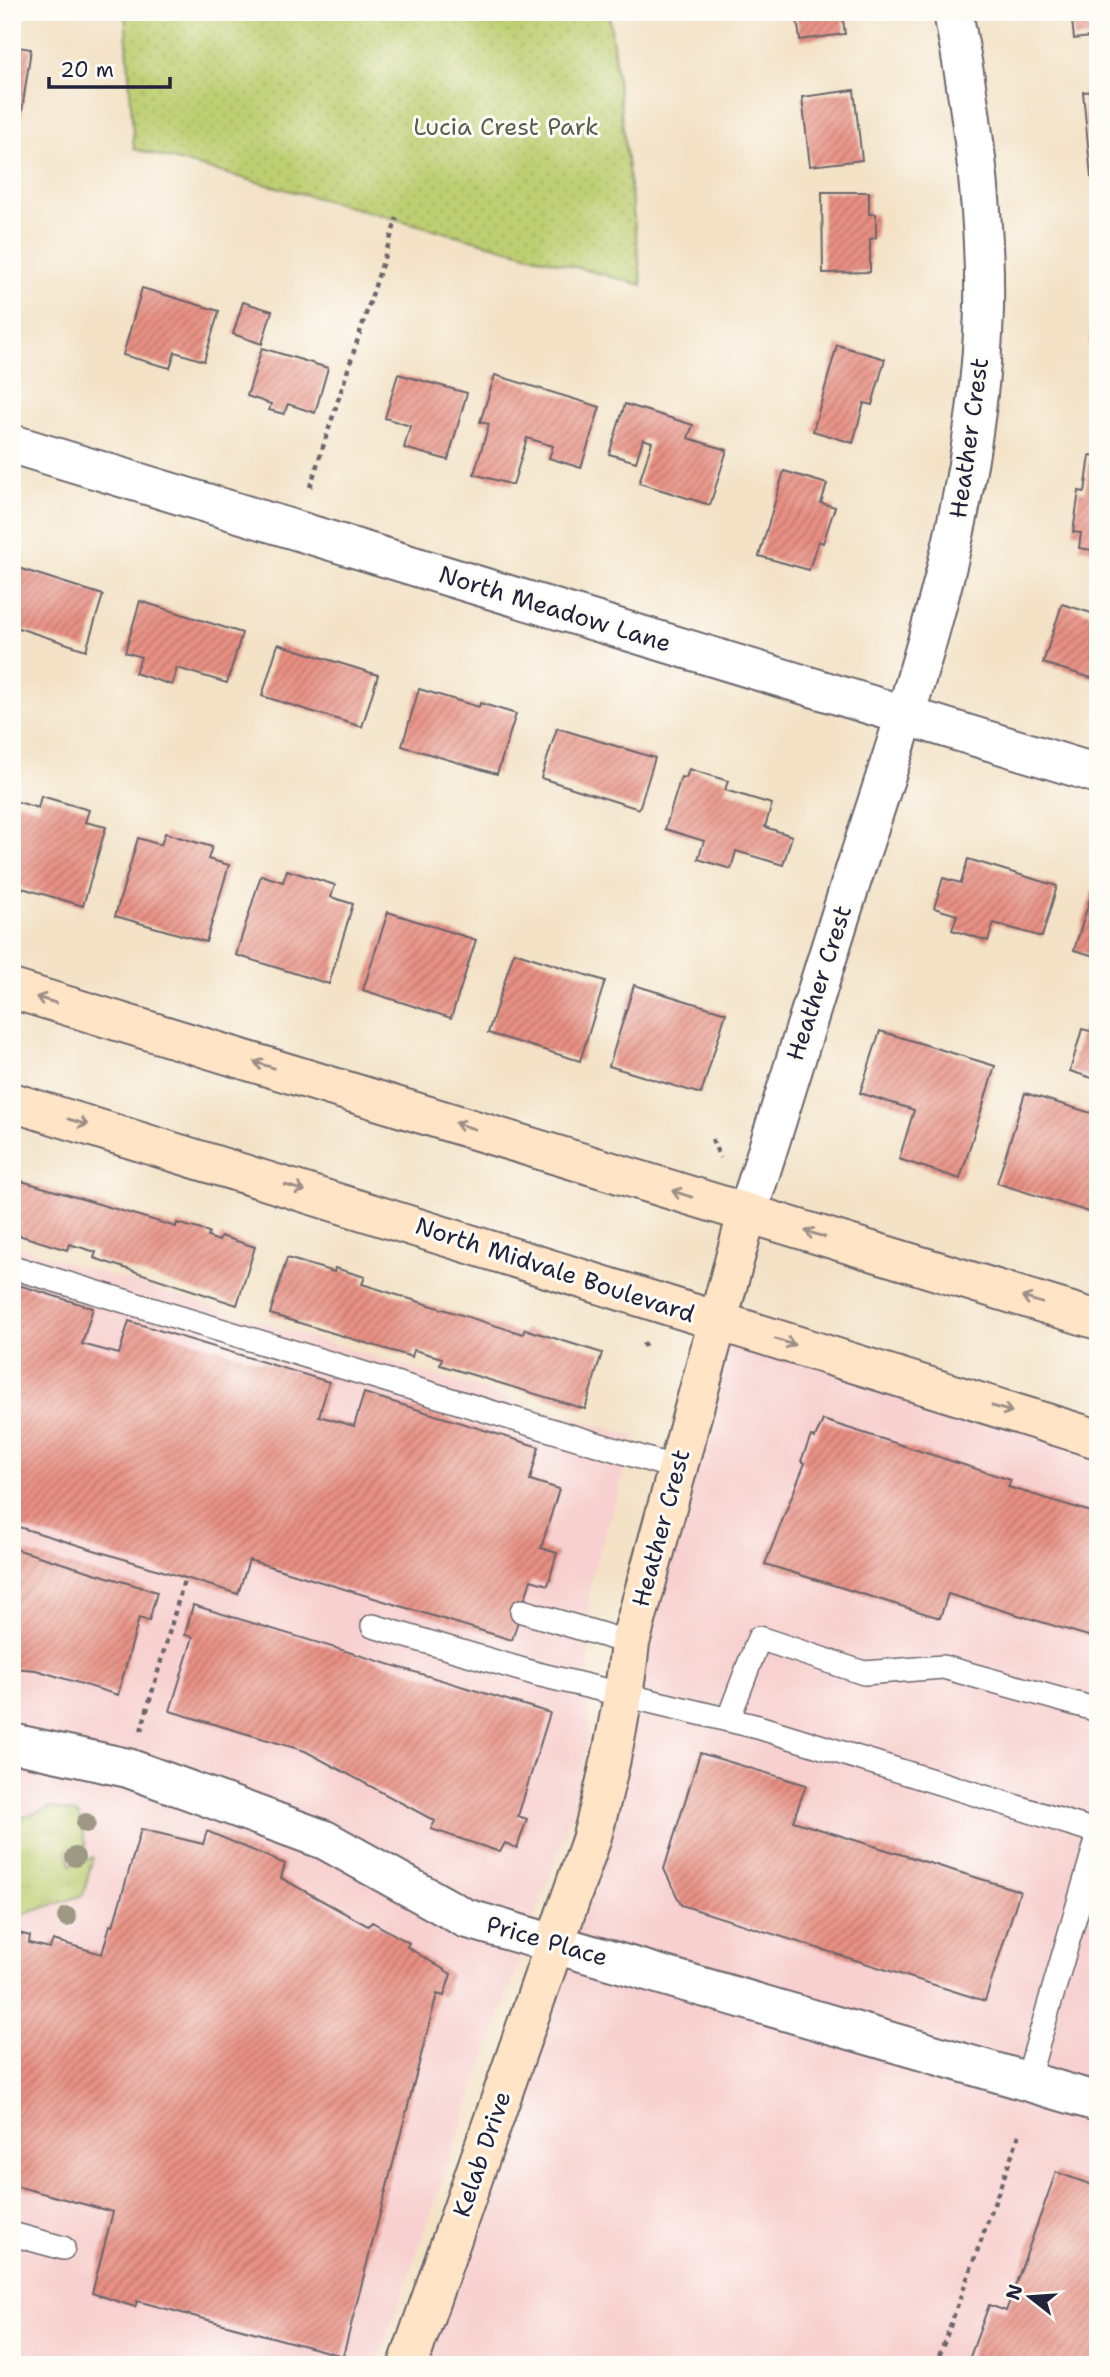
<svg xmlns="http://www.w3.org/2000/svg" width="1110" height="2377" viewBox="0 0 1110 2377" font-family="'Shantell Sans',sans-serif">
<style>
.built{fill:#f7d0cf}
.grass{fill:url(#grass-tufts);stroke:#707856;stroke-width:2}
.park{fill:url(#park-dots);stroke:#707856;stroke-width:2}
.building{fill:url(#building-hatch)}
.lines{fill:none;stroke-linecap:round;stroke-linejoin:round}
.lane-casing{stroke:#6b656c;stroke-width:26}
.street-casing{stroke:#6b656c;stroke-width:42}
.secondary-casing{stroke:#6b656c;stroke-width:42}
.path{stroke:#6b656c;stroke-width:4.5;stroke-dasharray:5 5;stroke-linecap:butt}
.lane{stroke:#fff;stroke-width:23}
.street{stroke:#fff;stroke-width:38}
.secondary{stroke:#ffe4c6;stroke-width:38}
.tree{fill:#9e9984}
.oneway{stroke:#9c8d87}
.labels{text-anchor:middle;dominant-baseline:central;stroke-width:6;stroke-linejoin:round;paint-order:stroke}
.park-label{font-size:24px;fill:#595e4e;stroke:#fdfcf7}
.street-label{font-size:24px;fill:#22223b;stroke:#fdfcf7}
</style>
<defs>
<pattern id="grass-tufts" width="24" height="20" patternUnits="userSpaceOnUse" patternTransform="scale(1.75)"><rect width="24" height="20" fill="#bece71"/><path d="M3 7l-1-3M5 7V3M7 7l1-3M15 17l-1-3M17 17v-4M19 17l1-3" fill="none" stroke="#a3b163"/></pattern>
<pattern id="park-dots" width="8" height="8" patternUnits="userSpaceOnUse" patternTransform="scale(1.75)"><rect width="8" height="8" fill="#bece71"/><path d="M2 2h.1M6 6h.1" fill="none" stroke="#a3b163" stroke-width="1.8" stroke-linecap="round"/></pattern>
<pattern id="building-hatch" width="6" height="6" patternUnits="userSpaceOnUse" patternTransform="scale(1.75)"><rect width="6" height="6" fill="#e89083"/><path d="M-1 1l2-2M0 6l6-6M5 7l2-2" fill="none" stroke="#bc756c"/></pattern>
</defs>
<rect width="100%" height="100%" fill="#fdfcf7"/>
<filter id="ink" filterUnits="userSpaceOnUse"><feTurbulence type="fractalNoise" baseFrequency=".0143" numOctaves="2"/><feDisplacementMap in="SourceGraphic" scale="14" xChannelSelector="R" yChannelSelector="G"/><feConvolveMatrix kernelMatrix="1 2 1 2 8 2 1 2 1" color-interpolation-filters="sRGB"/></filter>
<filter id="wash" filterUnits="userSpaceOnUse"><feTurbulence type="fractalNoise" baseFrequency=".00686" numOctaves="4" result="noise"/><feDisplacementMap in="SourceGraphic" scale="28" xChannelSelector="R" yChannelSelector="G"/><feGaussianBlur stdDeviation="1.57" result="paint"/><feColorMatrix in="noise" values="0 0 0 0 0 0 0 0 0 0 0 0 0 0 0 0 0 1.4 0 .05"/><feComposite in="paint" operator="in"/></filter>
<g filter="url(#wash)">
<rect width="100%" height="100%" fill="#f3e2c6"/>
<!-- built -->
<path class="built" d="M 12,1245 L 635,1437 L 590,1581 L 588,1738 L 573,1811 L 377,2365 L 12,2365 Z
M 719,1322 L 1098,1439 L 1098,2365 L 408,2365 L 528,2024 Z"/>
<!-- grass -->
<path class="grass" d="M 52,1807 L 78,1814 L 86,1846 L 67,1851 L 71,1865 L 93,1857 L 83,1895 L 25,1914 L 12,1910 L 12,1853 L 22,1817 Z"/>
<!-- park -->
<path class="park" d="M 125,12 L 609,12 L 642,285 L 134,149 Z"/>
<g id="blocks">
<!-- building -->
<path class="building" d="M 796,12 L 842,12 L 845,34 L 800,40 Z
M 1071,12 L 1098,12 L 1098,36 L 1074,39 Z
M 12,46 L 31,49 L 19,131 L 12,130 Z
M 854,90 L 862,160 L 810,166 L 802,97 Z
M 1098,91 L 1098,176 L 1091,177 L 1083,92 Z
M 822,192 L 869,192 L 869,214 L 876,214 L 876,238 L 870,239 L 870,272 L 823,273 Z
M 1098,215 L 1098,294 L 1093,294 L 1092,216 Z
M 12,270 L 17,272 L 13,287 L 12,287 Z
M 142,288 L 219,311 L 204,361 L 175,352 L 170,368 L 123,355 Z
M 243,302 L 272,311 L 262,344 L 233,334 Z
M 1092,322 L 1098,323 L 1098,344 L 1089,343 Z
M 837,345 L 885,359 L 872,405 L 864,403 L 853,443 L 813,431 Z
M 262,348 L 328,368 L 315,413 L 288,404 L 284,414 L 269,410 L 271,404 L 247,396 Z
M 398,374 L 467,393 L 448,460 L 404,448 L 410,426 L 385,418 Z
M 495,375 L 600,407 L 581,468 L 549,458 L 553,446 L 527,438 L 513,485 L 474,474 L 489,424 L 480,422 Z
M 625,404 L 693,425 L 688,438 L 727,450 L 710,505 L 639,483 L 652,442 L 643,439 L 636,462 L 609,454 Z
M 1090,455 L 1098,456 L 1098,551 L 1079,548 L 1081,533 L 1073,532 L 1079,491 L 1085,492 Z
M 784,471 L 827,484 L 821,503 L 835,507 L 823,543 L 818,541 L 809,570 L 759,556 Z
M 12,566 L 103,595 L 86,650 L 12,626 Z
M 140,601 L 242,633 L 227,683 L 177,668 L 172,685 L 135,673 L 141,657 L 125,652 Z
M 1062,604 L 1098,615 L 1098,680 L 1043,663 Z
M 278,644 L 378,675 L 362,727 L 262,696 Z
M 419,689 L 479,707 L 480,703 L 516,714 L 497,774 L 402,746 Z
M 557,728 L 655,758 L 639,809 L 541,778 Z
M 689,769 L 728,781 L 725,790 L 772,804 L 765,827 L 792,836 L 783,865 L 736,851 L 731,869 L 698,859 L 704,841 L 665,829 L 681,777 L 686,778 Z
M 41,796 L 89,810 L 85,822 L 106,827 L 83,906 L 12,885 L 15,801 L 38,808 Z
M 165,833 L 212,847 L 208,859 L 229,865 L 206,942 L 115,916 L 138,838 L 161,845 Z
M 968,859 L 1057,886 L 1042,937 L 994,923 L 988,941 L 952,930 L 957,915 L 934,908 L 943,878 L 961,883 Z
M 287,870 L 335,885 L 331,897 L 353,904 L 329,984 L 236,955 L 261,875 L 283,882 Z
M 1093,889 L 1098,891 L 1098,957 L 1074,950 Z
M 388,912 L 476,940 L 451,1018 L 363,990 Z
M 514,952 L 605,981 L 580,1061 L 488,1033 Z
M 634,985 L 726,1013 L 701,1094 L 609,1066 Z
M 1082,1029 L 1098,1033 L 1098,1080 L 1070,1071 Z
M 880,1031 L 995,1066 L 960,1179 L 899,1159 L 914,1110 L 860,1093 Z
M 1025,1093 L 1098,1115 L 1098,1215 L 997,1183 Z
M 12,1174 L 16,1175 L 15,1179 L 176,1227 L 177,1223 L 209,1232 L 208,1237 L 219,1241 L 221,1236 L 255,1247 L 237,1305 L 94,1258 L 96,1252 L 69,1244 L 67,1250 L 12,1233 Z
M 287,1258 L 334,1272 L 335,1268 L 365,1277 L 362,1284 L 523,1334 L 525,1329 L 602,1353 L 585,1409 L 440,1365 L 442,1358 L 414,1350 L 412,1357 L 270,1314 Z
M 12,1283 L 93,1308 L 82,1344 L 119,1354 L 129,1321 L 329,1382 L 319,1416 L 354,1426 L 364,1393 L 539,1447 L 530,1480 L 559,1489 L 541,1548 L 557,1553 L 548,1585 L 531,1580 L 512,1640 L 249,1560 L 238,1594 L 12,1525 Z
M 823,1420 L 1011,1480 L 1008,1487 L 1098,1514 L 1098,1639 L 948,1594 L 940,1618 L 765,1564 L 805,1463 L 801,1461 L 811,1436 L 815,1438 Z
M 12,1548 L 157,1592 L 149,1621 L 139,1618 L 118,1695 L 36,1670 L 12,1668 Z
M 193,1605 L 550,1713 L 518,1816 L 527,1819 L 517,1848 L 505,1843 L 500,1852 L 431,1829 L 435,1821 L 305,1751 L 170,1711 L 193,1637 L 185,1635 Z
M 700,1753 L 806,1785 L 793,1821 L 1020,1891 L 985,2001 L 681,1905 L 664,1869 Z
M 141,1829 L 203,1844 L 207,1831 L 285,1864 L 281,1878 L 368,1926 L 372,1922 L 409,1943 L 407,1947 L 451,1974 L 444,1996 L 437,1994 L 343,2356 L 137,2301 L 135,2307 L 92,2293 L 113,2212 L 12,2185 L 12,1931 L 30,1936 L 29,1943 L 50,1948 L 53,1940 L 102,1954 L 110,1925 L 113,1926 Z
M 1056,2172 L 1098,2187 L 1098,2365 L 967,2365 L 989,2305 L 1006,2311 Z"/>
</g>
</g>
<g filter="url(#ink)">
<use href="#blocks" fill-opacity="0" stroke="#6b656c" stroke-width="2"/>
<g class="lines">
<!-- lane casing -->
<g class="lane-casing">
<path id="lane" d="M 12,1267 L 676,1468
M 522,1611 L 630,1643
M 373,1626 L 537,1674 L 758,1727 L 1098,1832
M 728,1720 L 759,1638 L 864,1673 L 943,1667 L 1098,1710
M 1027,2081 L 1098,1837
M 12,2234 L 63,2248"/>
</g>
<!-- street casing -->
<g class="street-casing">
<path id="street" d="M 12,444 L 1098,774
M 747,1214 C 785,1098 819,981 857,864 C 916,684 979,500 984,309 C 986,209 972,109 953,12
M 12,1743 L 128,1768 L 325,1840 L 465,1918 L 1098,2102"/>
</g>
<!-- secondary casing -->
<g class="secondary-casing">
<path id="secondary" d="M 12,989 L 1098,1320
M 12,1102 L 1098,1439
M 408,2365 L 591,1840 C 609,1774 623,1710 630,1643 L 747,1214"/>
</g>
<!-- path -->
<path class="path" d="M 310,487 L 397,218
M 712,1139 L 720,1158
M 642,1346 L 649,1343
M 141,1731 L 185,1577
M 936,2365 L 1019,2135"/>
<!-- lane -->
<use href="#lane" class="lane"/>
<!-- street -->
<use href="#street" class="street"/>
<!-- secondary -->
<use href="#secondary" class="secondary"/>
</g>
<!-- trees -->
<g class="tree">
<circle cx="86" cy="1823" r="10"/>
<circle cx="75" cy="1857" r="10"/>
<circle cx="67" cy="1917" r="10"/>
</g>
<!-- one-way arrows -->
<defs><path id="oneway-shaft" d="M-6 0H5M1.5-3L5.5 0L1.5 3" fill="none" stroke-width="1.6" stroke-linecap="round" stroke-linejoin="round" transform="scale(1.75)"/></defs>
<g class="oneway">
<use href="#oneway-shaft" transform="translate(46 1000) rotate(-163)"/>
<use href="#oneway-shaft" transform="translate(264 1065) rotate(-163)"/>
<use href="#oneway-shaft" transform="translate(78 1122) rotate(17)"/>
<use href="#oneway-shaft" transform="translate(465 1126) rotate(-163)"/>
<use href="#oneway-shaft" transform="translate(295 1188) rotate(17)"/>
<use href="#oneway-shaft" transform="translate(682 1194) rotate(-163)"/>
<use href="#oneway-shaft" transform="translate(815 1234) rotate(-163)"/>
<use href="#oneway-shaft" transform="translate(1032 1300) rotate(-163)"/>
<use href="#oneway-shaft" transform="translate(785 1342) rotate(17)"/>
<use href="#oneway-shaft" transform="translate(1002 1409) rotate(17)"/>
</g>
</g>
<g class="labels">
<!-- park labels -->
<g class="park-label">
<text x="506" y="127">Lucia Crest Park</text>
</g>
<!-- street labels -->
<g class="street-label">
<text transform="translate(969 438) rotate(-82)">Heather Crest</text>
<text transform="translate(555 609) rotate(17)">North Meadow Lane</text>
<text transform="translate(819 983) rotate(-72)">Heather Crest</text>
<text transform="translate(555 1270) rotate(18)">North Midvale Boulevard</text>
<text transform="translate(661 1528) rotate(-75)">Heather Crest</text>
<text transform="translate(547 1941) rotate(16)">Price Place</text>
<text transform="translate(482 2154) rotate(-71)">Kelab Drive</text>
</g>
</g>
<!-- margin -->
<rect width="1110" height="2377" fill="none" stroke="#fdfcf7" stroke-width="42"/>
<!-- north arrow -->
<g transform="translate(1030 2297) rotate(287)" stroke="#fdfcf7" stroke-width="5" paint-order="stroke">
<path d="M0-5L12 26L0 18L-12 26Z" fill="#22223b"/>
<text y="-10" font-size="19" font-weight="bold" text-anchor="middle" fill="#22223b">N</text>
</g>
<!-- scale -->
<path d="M49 77v10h121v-10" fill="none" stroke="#22223b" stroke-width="3.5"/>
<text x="60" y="77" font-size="21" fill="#22223b" stroke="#fdfcf7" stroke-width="5" paint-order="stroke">20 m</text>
</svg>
